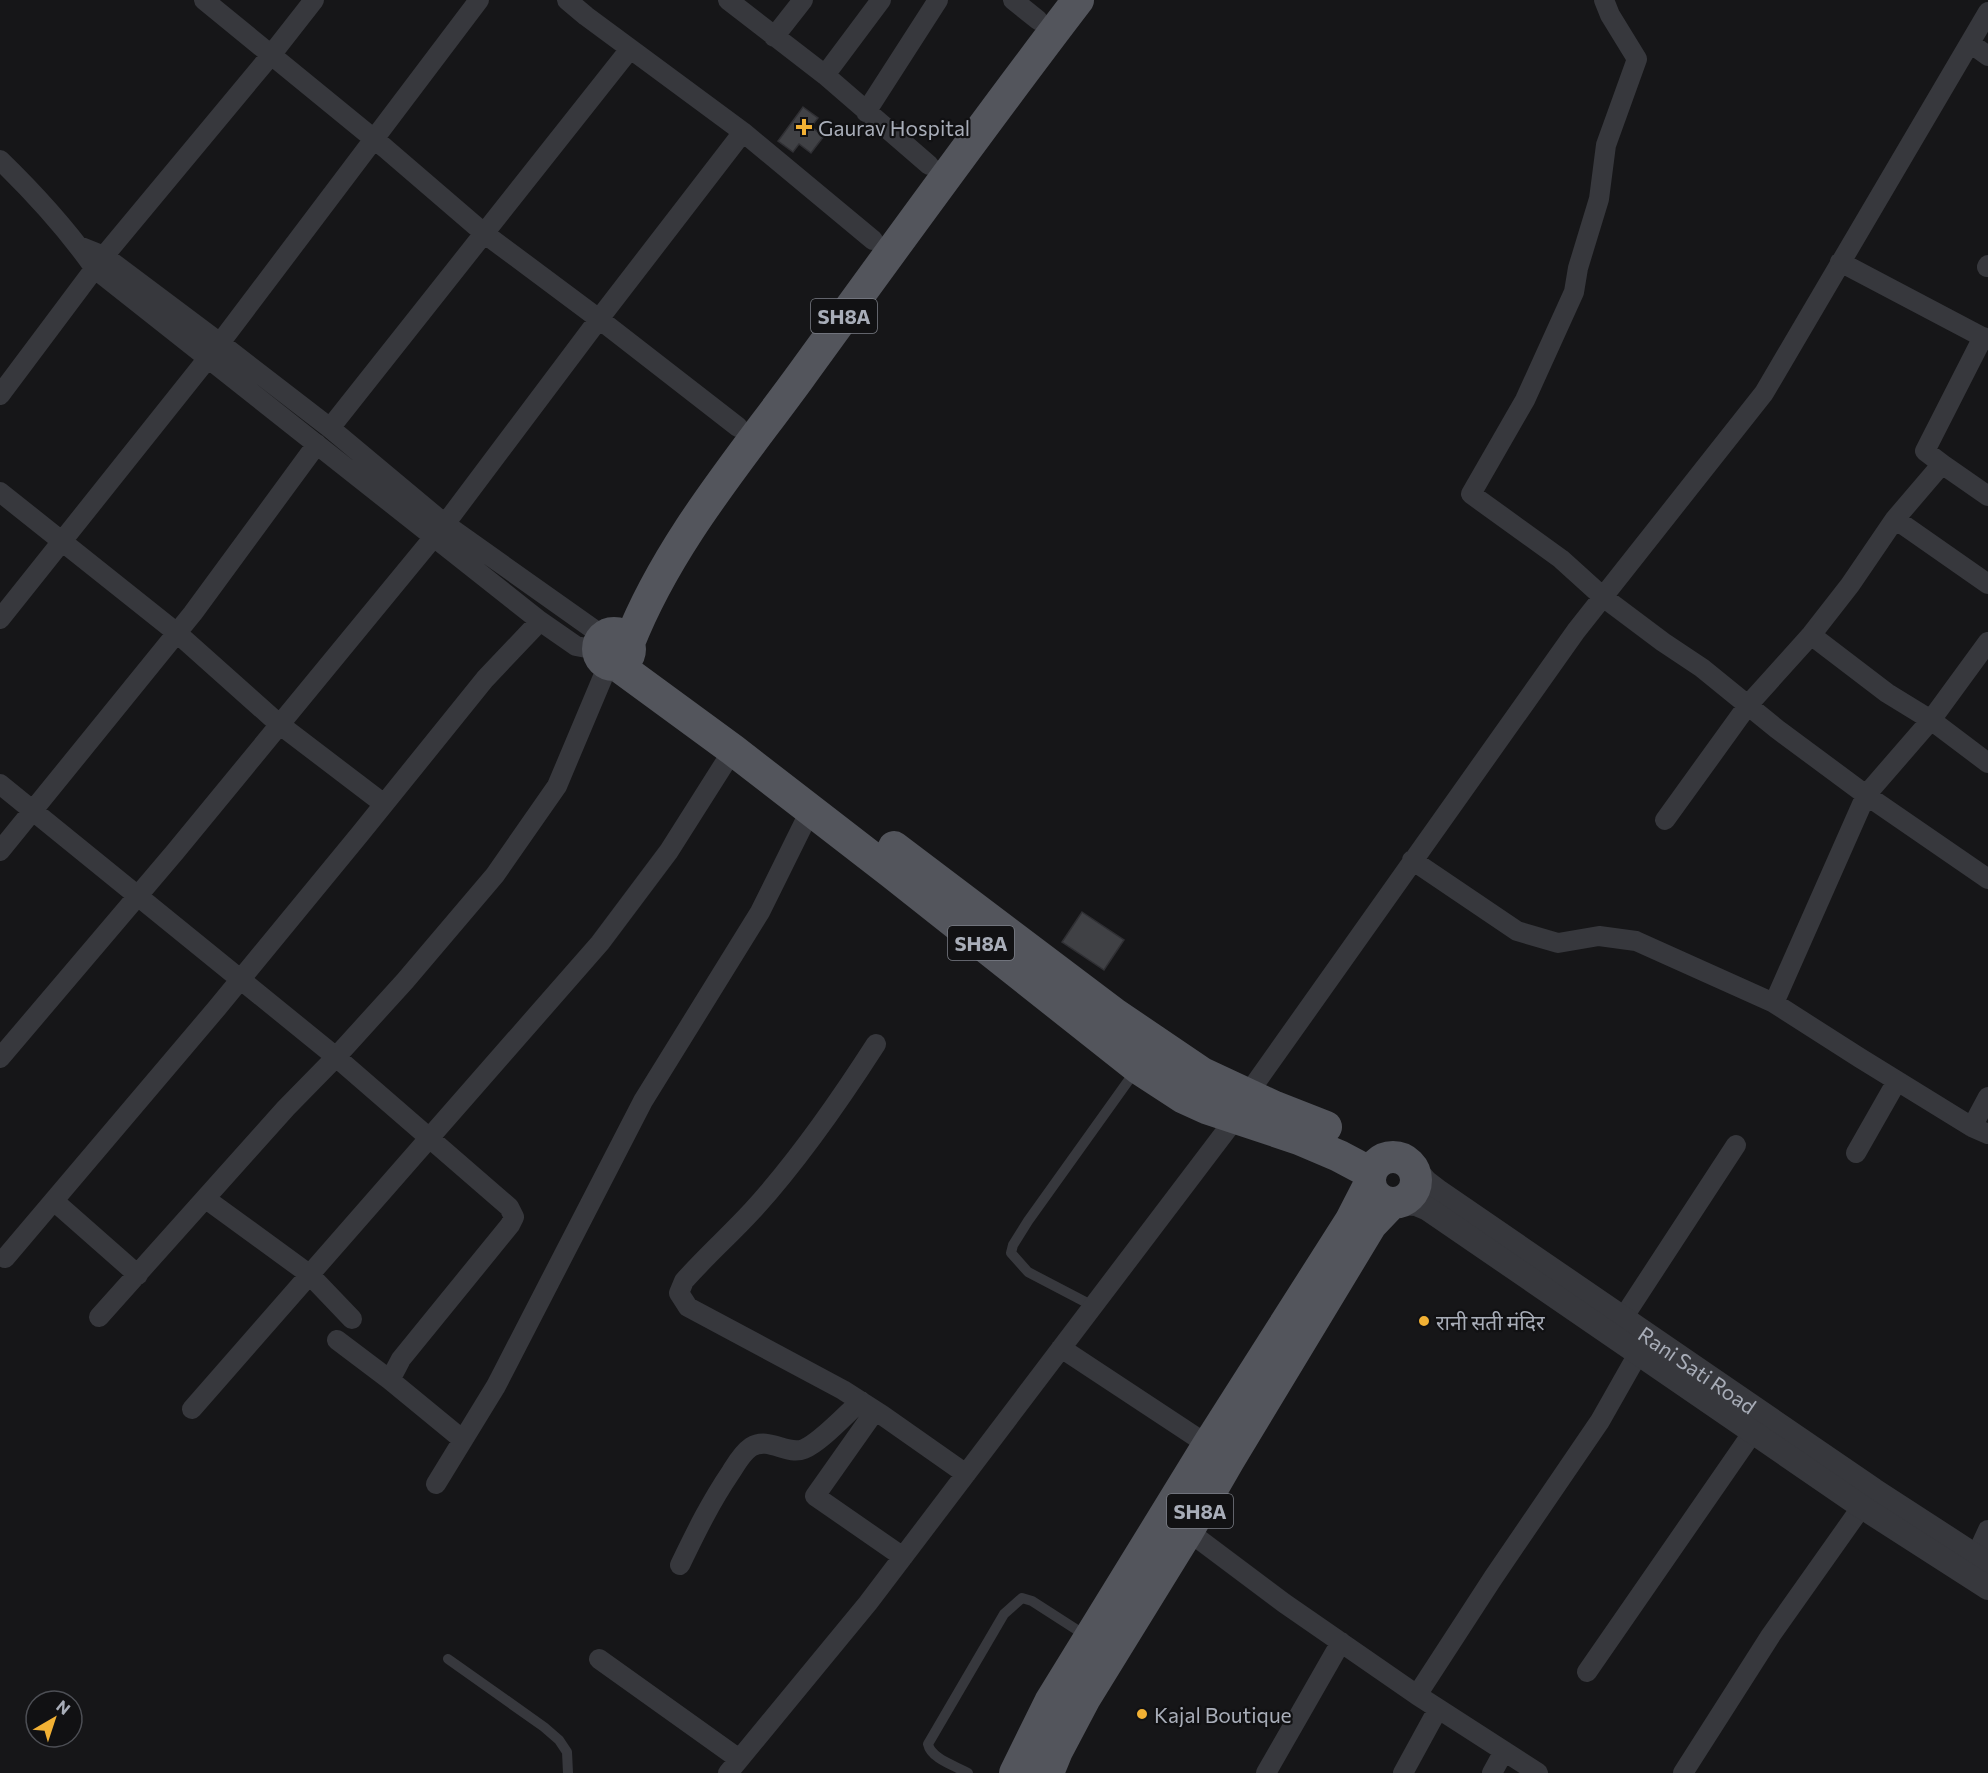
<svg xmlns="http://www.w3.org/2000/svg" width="1988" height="1773" viewBox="0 0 1988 1773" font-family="Commissioner,'Noto Sans Devanagari',sans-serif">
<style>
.building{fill:#404145;stroke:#303034;stroke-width:1.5}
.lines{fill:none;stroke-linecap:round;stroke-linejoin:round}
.service{stroke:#37383d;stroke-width:10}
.minor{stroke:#37383d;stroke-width:20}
.tertiary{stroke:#37383d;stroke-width:24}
.primary{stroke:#53555c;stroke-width:32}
.poi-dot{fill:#f2b134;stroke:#111113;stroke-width:2}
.labels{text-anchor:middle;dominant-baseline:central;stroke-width:4.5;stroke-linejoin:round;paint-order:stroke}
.shield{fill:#111113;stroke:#7b7e86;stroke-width:1.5}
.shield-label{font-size:20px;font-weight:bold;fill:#a8adb8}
.poi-label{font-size:21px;fill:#a8adb8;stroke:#111113;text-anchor:start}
.street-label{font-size:21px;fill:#a8adb8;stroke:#111113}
</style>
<rect width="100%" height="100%" fill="#161618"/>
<!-- building -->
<path class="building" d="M 803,107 L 818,118 L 811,127 L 824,136 L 811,153 L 799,144 L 793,152 L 778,141 Z
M 1082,912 L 1124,940 L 1104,970 L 1062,942 Z"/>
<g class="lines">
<!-- service -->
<path class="service" d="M 1093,1306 L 1028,1272 L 1011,1253 L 1013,1245 L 1028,1221 L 1136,1070
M 448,1659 L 544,1727 L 559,1740 L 567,1752 L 568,1773
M 968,1773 C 956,1766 931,1759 928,1744 L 1004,1614 L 1022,1598 L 1032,1601 L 1088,1637"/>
<!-- minor -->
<path class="minor" d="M 204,0 L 385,148 L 485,234 L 599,319 L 738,427
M 567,0 L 586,16 L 743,132 L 873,240
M 728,0 L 825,75 L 929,165
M 1013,0 L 1038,20
M 1604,0 L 1610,15 L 1637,59 L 1606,145 L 1599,199 L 1578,268 L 1574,292 L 1525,400 L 1471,494 L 1561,559 L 1603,597 L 1663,642 L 1702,668 L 1777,729 L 1866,795 L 1988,879
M 774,37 L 803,0
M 1970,43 L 1988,56
M 825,75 L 881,0
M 866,112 L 938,0
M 0,160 C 35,194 67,229 95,269 L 540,621 L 576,646 L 597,650
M 79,246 L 104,256 L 220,343 L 330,428 L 445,524 L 603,636
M 1840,262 L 1988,340
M 1987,267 L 1988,265
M 0,395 L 104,256 L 271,55 L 314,0
M 330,428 L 630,49
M 1946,467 L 1925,451 L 1983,337
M 0,492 L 177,633 L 279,724 L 384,804
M 1895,519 L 1988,584
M 445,524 L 599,319 L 743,132
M 0,619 L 220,343 L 479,0
M 1811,635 L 1887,693 L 1931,720 L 1988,763
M 0,784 L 336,1057 L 509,1207 L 514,1217 L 510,1225 L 401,1359 L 390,1380 L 337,1340
M 1665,820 L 1748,705 L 1811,635 L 1850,585 L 1895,519 L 1942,464 L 1988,496
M 0,851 L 193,613 L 317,444
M 1412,860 L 1517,931 L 1558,943 L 1599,936 L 1636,941 L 1774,1003 L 1860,1058 L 1972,1127 L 1988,1134
M 1774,1003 L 1866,795 L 1931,720 L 1988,642
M 876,1044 C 840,1100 797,1162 752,1211 C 730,1235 706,1256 684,1281 L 679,1293 L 688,1307 L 843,1390 L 882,1415 L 966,1474
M 0,1058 L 175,852 L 433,538
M 1972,1127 L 1988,1097
M 1856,1153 L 1897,1081
M 206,1199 L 309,1274 L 352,1319
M 54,1201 L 138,1275
M 5,1258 L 217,1008 L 360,834 L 485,679 L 540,621
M 99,1317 L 286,1108 L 336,1057 L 405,981 L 495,875 L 557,786 L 608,665
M 1623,1318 L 1736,1145
M 1061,1348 L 1208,1445
M 390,1380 L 463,1440
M 192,1409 L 600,943 L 669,851 L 733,750
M 875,1411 L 815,1496 L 903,1557
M 436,1484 L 496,1386 L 643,1101 L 760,912 L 810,811
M 1188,1531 L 1284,1603 L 1417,1695 L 1538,1773
M 1976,1556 L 1988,1530
M 680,1565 C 696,1532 710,1503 731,1472 C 736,1464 742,1453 751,1447 C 769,1436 787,1456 804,1449 C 821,1442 846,1414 861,1401
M 599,1659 L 739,1759
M 1587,1672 L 1753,1432
M 1417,1695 L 1493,1578 L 1600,1421 L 1638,1354
M 728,1773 L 868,1603 L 1235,1119 L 1247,1095 L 1576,631 L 1764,393 L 1988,12
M 1266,1773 L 1341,1642
M 1403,1773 L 1438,1709
M 1492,1773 L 1504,1751
M 1683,1773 L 1771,1635 L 1870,1495"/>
<!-- tertiary -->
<g class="tertiary">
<path id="s1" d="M 1413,1167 L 1426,1182 L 1439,1192 L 1874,1490 L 1988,1564"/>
<path d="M 1401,1203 L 1416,1204 L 1428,1209 L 1862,1507 L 1988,1588"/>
</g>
<!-- primary -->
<path class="primary" d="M598 649a16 16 0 1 1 32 0a16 16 0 1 1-32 0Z
M 629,643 C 668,544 738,462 800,377 C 892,250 983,124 1078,0
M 617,665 L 733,750 L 892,873 L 1138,1068 L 1184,1098 L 1206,1108 L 1299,1139 L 1339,1156 L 1371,1173
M 894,847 L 1115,1014 L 1202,1073 L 1275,1107 L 1326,1127
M1370 1180a23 23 0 1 1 46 0a23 23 0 1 1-46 0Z
M 1015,1773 L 1050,1702 L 1208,1445 L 1351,1220 L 1370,1183
M 1048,1773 L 1057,1751 L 1085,1698 L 1188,1531 L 1229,1460 L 1371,1225 L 1391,1204"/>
</g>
<!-- markers -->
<g class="poi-dot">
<path d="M801 118h6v6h6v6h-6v6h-6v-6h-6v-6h6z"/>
<circle cx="1424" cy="1321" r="6"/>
<circle cx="1142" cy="1714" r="6"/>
</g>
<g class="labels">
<!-- shield labels -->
<g class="shield">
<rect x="811" y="299" width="66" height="34" rx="4.5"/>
<rect x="948" y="926" width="66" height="34" rx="4.5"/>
<rect x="1167" y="1494" width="66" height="34" rx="4.5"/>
</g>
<g class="shield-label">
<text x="844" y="316">SH8A</text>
<text x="981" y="943">SH8A</text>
<text x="1200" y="1511">SH8A</text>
</g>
<!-- poi labels -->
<g class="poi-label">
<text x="818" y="127">Gaurav Hospital</text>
<text x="1436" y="1321">रानी सती मंदिर</text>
<text x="1154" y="1714">Kajal Boutique</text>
</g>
<!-- street labels -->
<g class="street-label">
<text stroke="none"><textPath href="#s1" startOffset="350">Rani Sati Road</textPath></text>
</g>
</g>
<!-- north arrow -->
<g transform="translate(54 1719) rotate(39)"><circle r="28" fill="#111113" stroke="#4d4f55" stroke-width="1.5"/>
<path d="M0-4.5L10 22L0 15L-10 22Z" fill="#f2b134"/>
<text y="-9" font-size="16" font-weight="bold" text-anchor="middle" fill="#a8adb8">N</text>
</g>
</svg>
